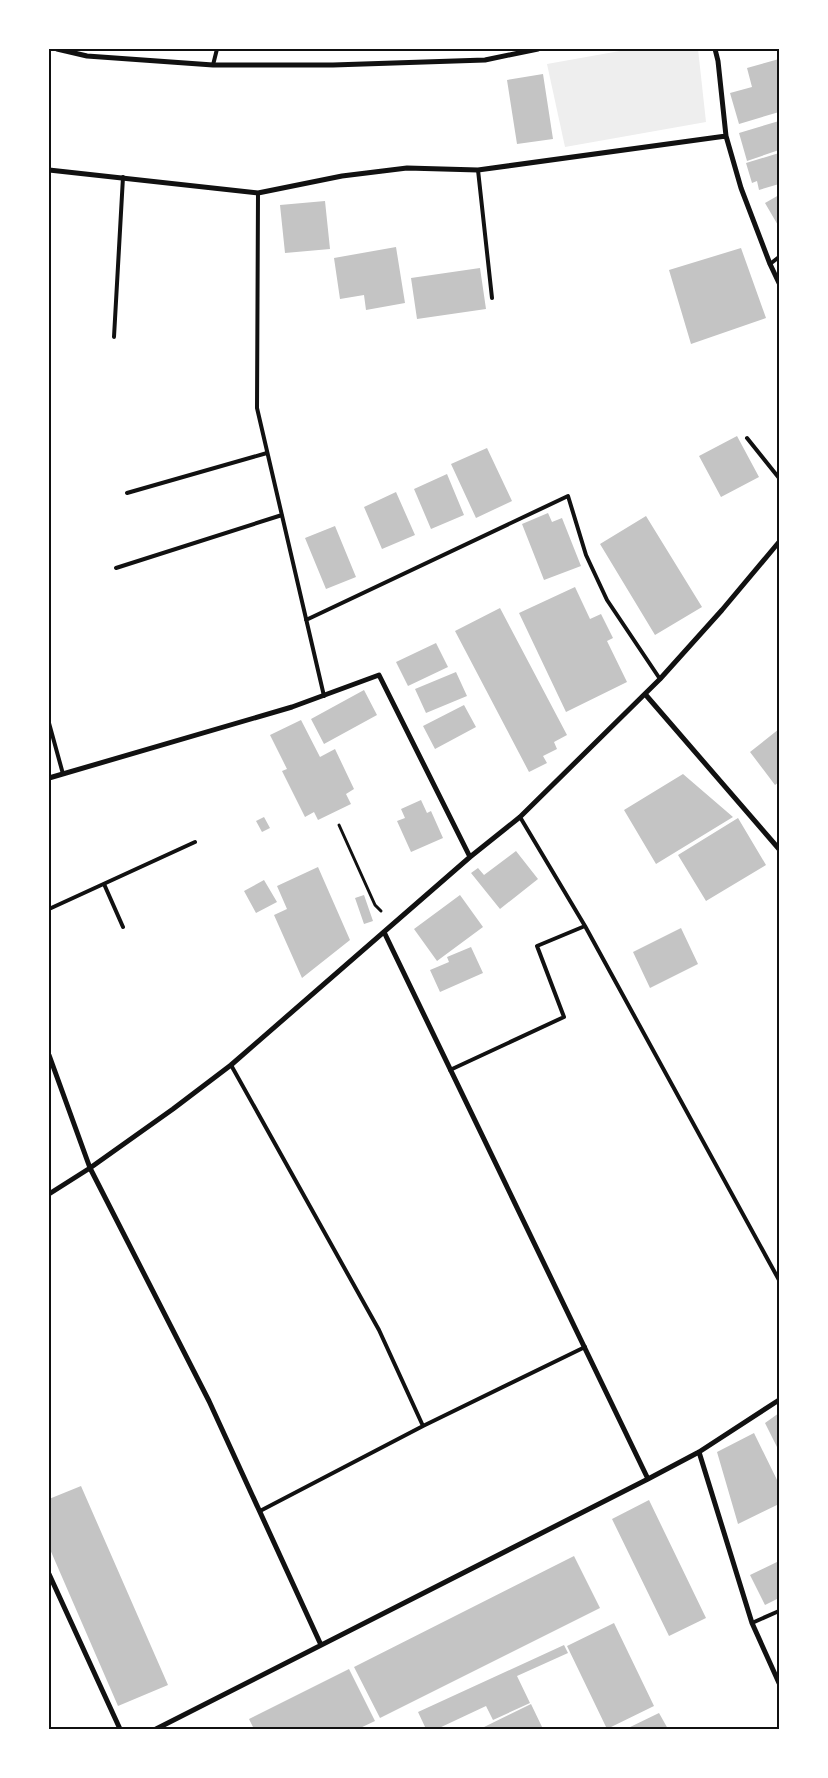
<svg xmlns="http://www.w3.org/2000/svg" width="828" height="1778" viewBox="0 0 828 1778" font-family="'Golos Text',sans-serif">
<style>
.green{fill:#eee}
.building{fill:#c4c4c4}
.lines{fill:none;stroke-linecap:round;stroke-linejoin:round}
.path{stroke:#111;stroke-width:3}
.service{stroke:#111;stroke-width:4}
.minor{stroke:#111;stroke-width:5}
.neatline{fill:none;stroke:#111;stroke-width:2}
</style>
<rect width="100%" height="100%" fill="#fff"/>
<!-- green -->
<path class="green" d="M 631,49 L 698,49 L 706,122 L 565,147 L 547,64 Z"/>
<!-- building -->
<path class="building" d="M 779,59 L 779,112 L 739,124 L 730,93 L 752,87 L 747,68 Z
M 543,74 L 553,139 L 517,144 L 507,80 Z
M 779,121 L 779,150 L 747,161 L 739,133 Z
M 779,153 L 779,184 L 759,190 L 757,181 L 752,183 L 746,163 Z
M 779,195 L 779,227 L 765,203 Z
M 325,201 L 330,249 L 285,253 L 280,205 Z
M 396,247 L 405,303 L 366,310 L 364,295 L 340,299 L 334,258 Z
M 741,248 L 766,318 L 691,344 L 669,270 Z
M 480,268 L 486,309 L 417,319 L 411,278 Z
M 737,436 L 759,477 L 721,497 L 699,456 Z
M 487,448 L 512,501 L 476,518 L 451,464 Z
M 447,474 L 464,515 L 431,529 L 414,489 Z
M 396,492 L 415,535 L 382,549 L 364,507 Z
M 548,513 L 552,522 L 562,518 L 581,566 L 544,580 L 522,524 Z
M 646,516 L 702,607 L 655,635 L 600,544 Z
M 335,526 L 356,577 L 326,589 L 305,538 Z
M 575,587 L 590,619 L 601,614 L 613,638 L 607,641 L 627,682 L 566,712 L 519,613 Z
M 500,608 L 567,735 L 554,742 L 557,749 L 543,756 L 547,763 L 529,772 L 455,631 Z
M 436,643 L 448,667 L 408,686 L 396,662 Z
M 456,672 L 467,696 L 426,713 L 415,689 Z
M 364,690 L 377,715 L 324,744 L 311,719 Z
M 464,705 L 476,727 L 435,749 L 423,726 Z
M 301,720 L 320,757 L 335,749 L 354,789 L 346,794 L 351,804 L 318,820 L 314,812 L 305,817 L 282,771 L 287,769 L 270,735 Z
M 779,729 L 779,782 L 775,785 L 750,752 Z
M 683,774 L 733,817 L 656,864 L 624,810 Z
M 421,800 L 427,813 L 431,811 L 443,838 L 411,852 L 397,821 L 405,818 L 401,809 Z
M 264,817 L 270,828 L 262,832 L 256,821 Z
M 738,818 L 766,865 L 706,901 L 678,855 Z
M 516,851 L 538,879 L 500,909 L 471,873 L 478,868 L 484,875 Z
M 318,867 L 350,940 L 302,978 L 274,915 L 287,909 L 277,886 Z
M 264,880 L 277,902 L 256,913 L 244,891 Z
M 364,895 L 373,921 L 364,924 L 355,898 Z
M 460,895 L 483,927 L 437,961 L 414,929 Z
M 681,928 L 698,964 L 650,988 L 633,952 Z
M 471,947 L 483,973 L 440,992 L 430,970 L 449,962 L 447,957 Z
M 779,1413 L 779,1451 L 765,1423 Z
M 754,1433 L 779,1484 L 779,1504 L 738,1524 L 717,1452 Z
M 81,1486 L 168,1685 L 118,1706 L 49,1547 L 49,1499 Z
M 649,1500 L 706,1618 L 669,1636 L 612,1519 Z
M 574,1556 L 600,1608 L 380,1718 L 354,1667 Z
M 779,1561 L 779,1598 L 765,1605 L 750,1575 Z
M 614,1623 L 654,1706 L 607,1729 L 567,1646 Z
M 564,1645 L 568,1653 L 517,1676 L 530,1703 L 493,1720 L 486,1706 L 437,1729 L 426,1729 L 418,1712 Z
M 349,1669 L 375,1721 L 358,1729 L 254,1729 L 249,1719 Z
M 531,1704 L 543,1729 L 480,1729 Z
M 659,1713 L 668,1729 L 626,1729 Z"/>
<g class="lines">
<!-- path -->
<path class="path" d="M 339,825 L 375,905 L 381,911"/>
<!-- service -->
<path class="service" d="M 213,65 L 217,49
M 478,170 L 492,298
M 258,193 L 257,408 L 324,696
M 770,264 L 779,257
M 114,337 L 123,177
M 747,438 L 779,478
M 127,493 L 267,453
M 116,568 L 282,515
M 306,620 L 568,496 L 586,555 L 607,600 L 660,679
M 49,723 L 63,774
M 520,817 L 585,926 L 779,1280
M 104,884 L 123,927
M 49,909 L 195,842
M 231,1065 L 379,1330 L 423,1426
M 450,1070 L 564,1017 L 537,946 L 585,926
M 260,1511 L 423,1426 L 585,1347
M 752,1623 L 779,1611"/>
<!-- minor -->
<path class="minor" d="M 57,49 L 87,56 L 213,65 L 333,65 L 485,60 L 538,49
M 715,49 L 718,61 L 726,136 L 741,188 L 770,264 L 779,283
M 49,170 L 258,193 L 342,176 L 407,168 L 478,170 L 726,136
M 645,694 L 779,849
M 49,778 L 292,707 L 379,675 L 470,857
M 384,932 L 648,1479
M 49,1055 L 90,1168 L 209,1401 L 321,1645
M 49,1194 L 90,1168 L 173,1109 L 231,1065 L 470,857 L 520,817 L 660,679 L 722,610 L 779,542
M 699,1452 L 752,1623 L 779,1683
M 49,1574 L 120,1729
M 156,1729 L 648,1479 L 699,1452 L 779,1400"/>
</g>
<!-- border -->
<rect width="828" height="1778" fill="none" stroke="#ffffff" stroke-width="100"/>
<rect x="50" y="50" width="728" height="1678" class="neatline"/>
</svg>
